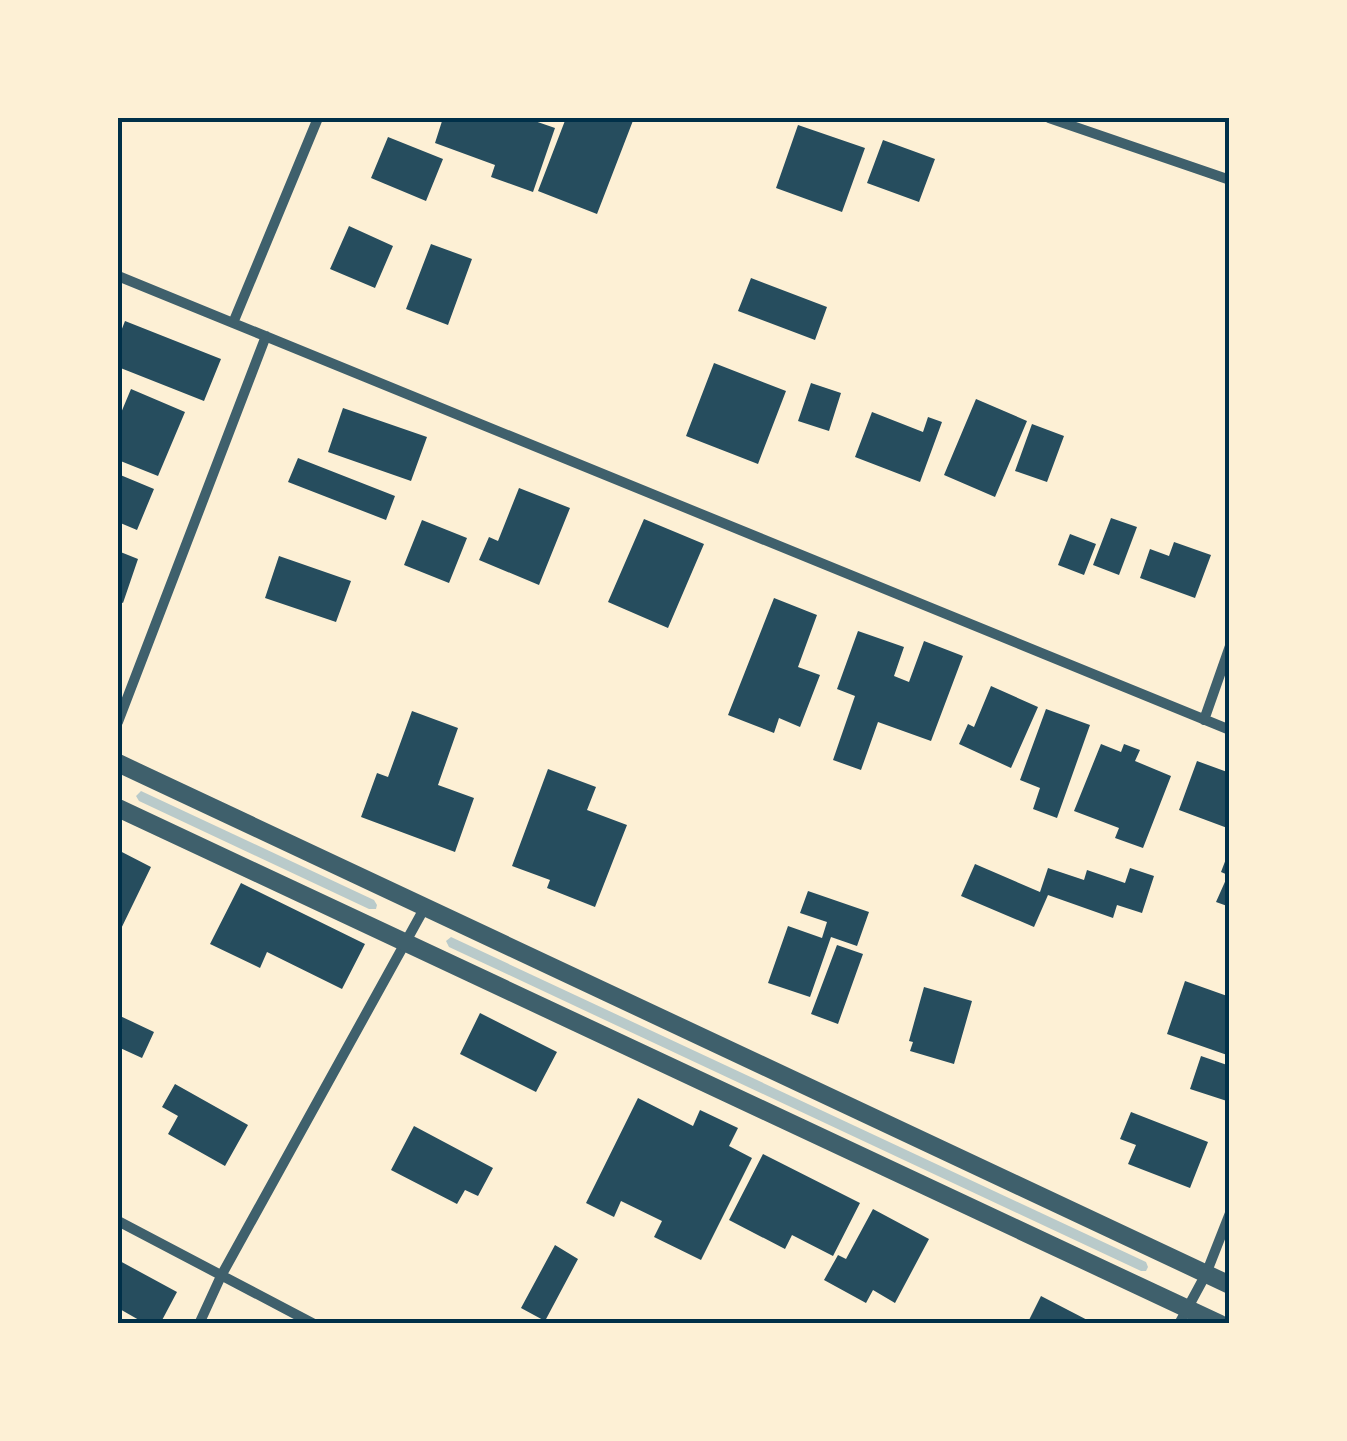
<svg xmlns="http://www.w3.org/2000/svg" width="1347" height="1441" viewBox="0 0 1347 1441" font-family="Jost,sans-serif">
<style>
.green{fill:#b9caca}
.building{fill:#264d5e}
.lines{fill:none;stroke-linecap:round;stroke-linejoin:round}
.minor{stroke:#3f606c;stroke-width:10}
.tertiary{stroke:#3f606c;stroke-width:18}
.neatline{fill:none;stroke:#003049;stroke-width:4}
</style>
<rect width="100%" height="100%" fill="#fdf0d5"/>
<!-- green -->
<path class="green" d="M 141,791 L 374,900 L 377,905 L 376,909 L 369,909 L 139,801 L 136,796 Z
M 451,937 L 1146,1262 L 1148,1267 L 1146,1271 L 1141,1271 L 449,947 L 446,941 Z"/>
<!-- building -->
<path class="building" d="M 443,118 L 526,118 L 555,128 L 533,192 L 491,177 L 495,165 L 435,143 Z
M 566,118 L 634,118 L 597,214 L 538,191 Z
M 798,125 L 865,148 L 842,212 L 776,188 Z
M 388,137 L 443,159 L 426,201 L 371,178 Z
M 883,140 L 935,159 L 919,202 L 867,183 Z
M 349,226 L 393,246 L 375,288 L 330,269 Z
M 431,244 L 472,259 L 448,325 L 406,309 Z
M 751,278 L 827,307 L 815,340 L 738,311 Z
M 125,321 L 221,359 L 204,401 L 118,367 L 118,339 Z
M 714,363 L 786,391 L 758,464 L 686,436 Z
M 811,383 L 841,393 L 829,431 L 798,421 Z
M 131,389 L 185,412 L 158,476 L 118,460 L 118,420 Z
M 976,399 L 1027,421 L 995,497 L 944,475 Z
M 343,408 L 427,437 L 411,481 L 328,452 Z
M 872,412 L 923,432 L 928,417 L 942,422 L 920,482 L 855,457 Z
M 1032,424 L 1064,436 L 1047,482 L 1015,471 Z
M 298,458 L 395,496 L 386,520 L 288,482 Z
M 118,474 L 154,489 L 137,530 L 118,522 Z
M 519,488 L 570,508 L 539,585 L 479,560 L 489,537 L 498,541 Z
M 1111,518 L 1137,527 L 1119,575 L 1093,565 Z
M 644,519 L 704,544 L 668,628 L 608,602 Z
M 422,520 L 467,538 L 449,583 L 404,565 Z
M 1070,534 L 1096,544 L 1084,575 L 1058,565 Z
M 1174,542 L 1211,555 L 1195,598 L 1140,578 L 1150,549 L 1169,556 Z
M 118,551 L 138,559 L 123,603 L 118,601 Z
M 279,556 L 351,581 L 336,622 L 265,598 Z
M 774,598 L 817,615 L 798,667 L 820,675 L 800,727 L 779,718 L 774,733 L 728,715 Z
M 858,631 L 904,647 L 894,676 L 909,682 L 924,641 L 963,656 L 931,741 L 878,722 L 861,770 L 833,760 L 855,696 L 837,689 Z
M 991,686 L 1038,707 L 1011,768 L 959,744 L 968,724 L 974,727 Z
M 1046,709 L 1090,725 L 1057,818 L 1033,809 L 1040,788 L 1020,780 Z
M 412,711 L 458,728 L 438,785 L 474,798 L 455,852 L 361,817 L 377,773 L 388,777 Z
M 1101,744 L 1121,752 L 1124,744 L 1140,750 L 1135,761 L 1171,776 L 1143,848 L 1115,838 L 1119,828 L 1074,811 Z
M 1197,761 L 1230,773 L 1230,829 L 1179,810 Z
M 548,769 L 596,787 L 587,810 L 627,825 L 595,907 L 547,888 L 550,880 L 512,866 Z
M 118,850 L 151,867 L 118,935 Z
M 1229,851 L 1230,851 L 1230,907 L 1216,902 L 1228,875 L 1221,872 Z
M 975,864 L 1040,892 L 1048,868 L 1084,880 L 1087,870 L 1125,883 L 1130,868 L 1154,876 L 1142,913 L 1117,905 L 1113,918 L 1048,895 L 1034,927 L 961,896 Z
M 241,883 L 365,944 L 342,989 L 267,952 L 260,968 L 210,944 Z
M 808,891 L 869,912 L 857,946 L 831,937 L 810,997 L 768,983 L 788,926 L 822,938 L 827,922 L 800,913 Z
M 837,945 L 863,954 L 838,1024 L 811,1014 Z
M 1185,981 L 1230,997 L 1230,1056 L 1167,1034 Z
M 924,987 L 972,1001 L 954,1064 L 910,1051 L 913,1042 L 909,1041 Z
M 480,1013 L 557,1052 L 536,1092 L 460,1054 Z
M 118,1015 L 154,1032 L 142,1058 L 118,1047 Z
M 1201,1056 L 1230,1066 L 1230,1102 L 1190,1089 Z
M 175,1084 L 248,1125 L 225,1166 L 168,1134 L 178,1116 L 162,1107 Z
M 638,1098 L 693,1126 L 700,1110 L 738,1128 L 729,1146 L 752,1158 L 701,1260 L 654,1237 L 662,1221 L 621,1201 L 614,1217 L 586,1203 Z
M 1131,1112 L 1208,1142 L 1190,1188 L 1128,1164 L 1136,1145 L 1120,1139 Z
M 414,1126 L 493,1168 L 478,1196 L 465,1190 L 457,1204 L 391,1170 Z
M 763,1154 L 860,1203 L 833,1256 L 792,1235 L 785,1249 L 729,1220 Z
M 873,1209 L 929,1239 L 895,1303 L 873,1290 L 866,1303 L 824,1280 L 838,1255 L 846,1259 Z
M 555,1245 L 578,1259 L 545,1321 L 521,1308 Z
M 118,1260 L 177,1292 L 160,1324 L 146,1324 L 118,1308 Z
M 1041,1296 L 1095,1324 L 1027,1324 Z"/>
<g class="lines">
<!-- minor -->
<path class="minor" d="M 1049,118 L 1230,180
M 118,276 L 1230,730
M 233,323 L 318,118
M 1204,720 L 1230,646
M 118,722 L 266,336
M 118,1221 L 314,1324
M 199,1324 L 221,1276 L 425,907
M 1179,1324 L 1206,1274 L 1230,1213"/>
<!-- tertiary -->
<path class="tertiary" d="M 118,763 L 1230,1285
M 118,808 L 1220,1324"/>
</g>
<!-- border -->
<rect width="1347" height="1441" fill="none" stroke="#fdf0d5" stroke-width="240"/>
<rect x="120" y="120" width="1107" height="1201" class="neatline"/>
</svg>
